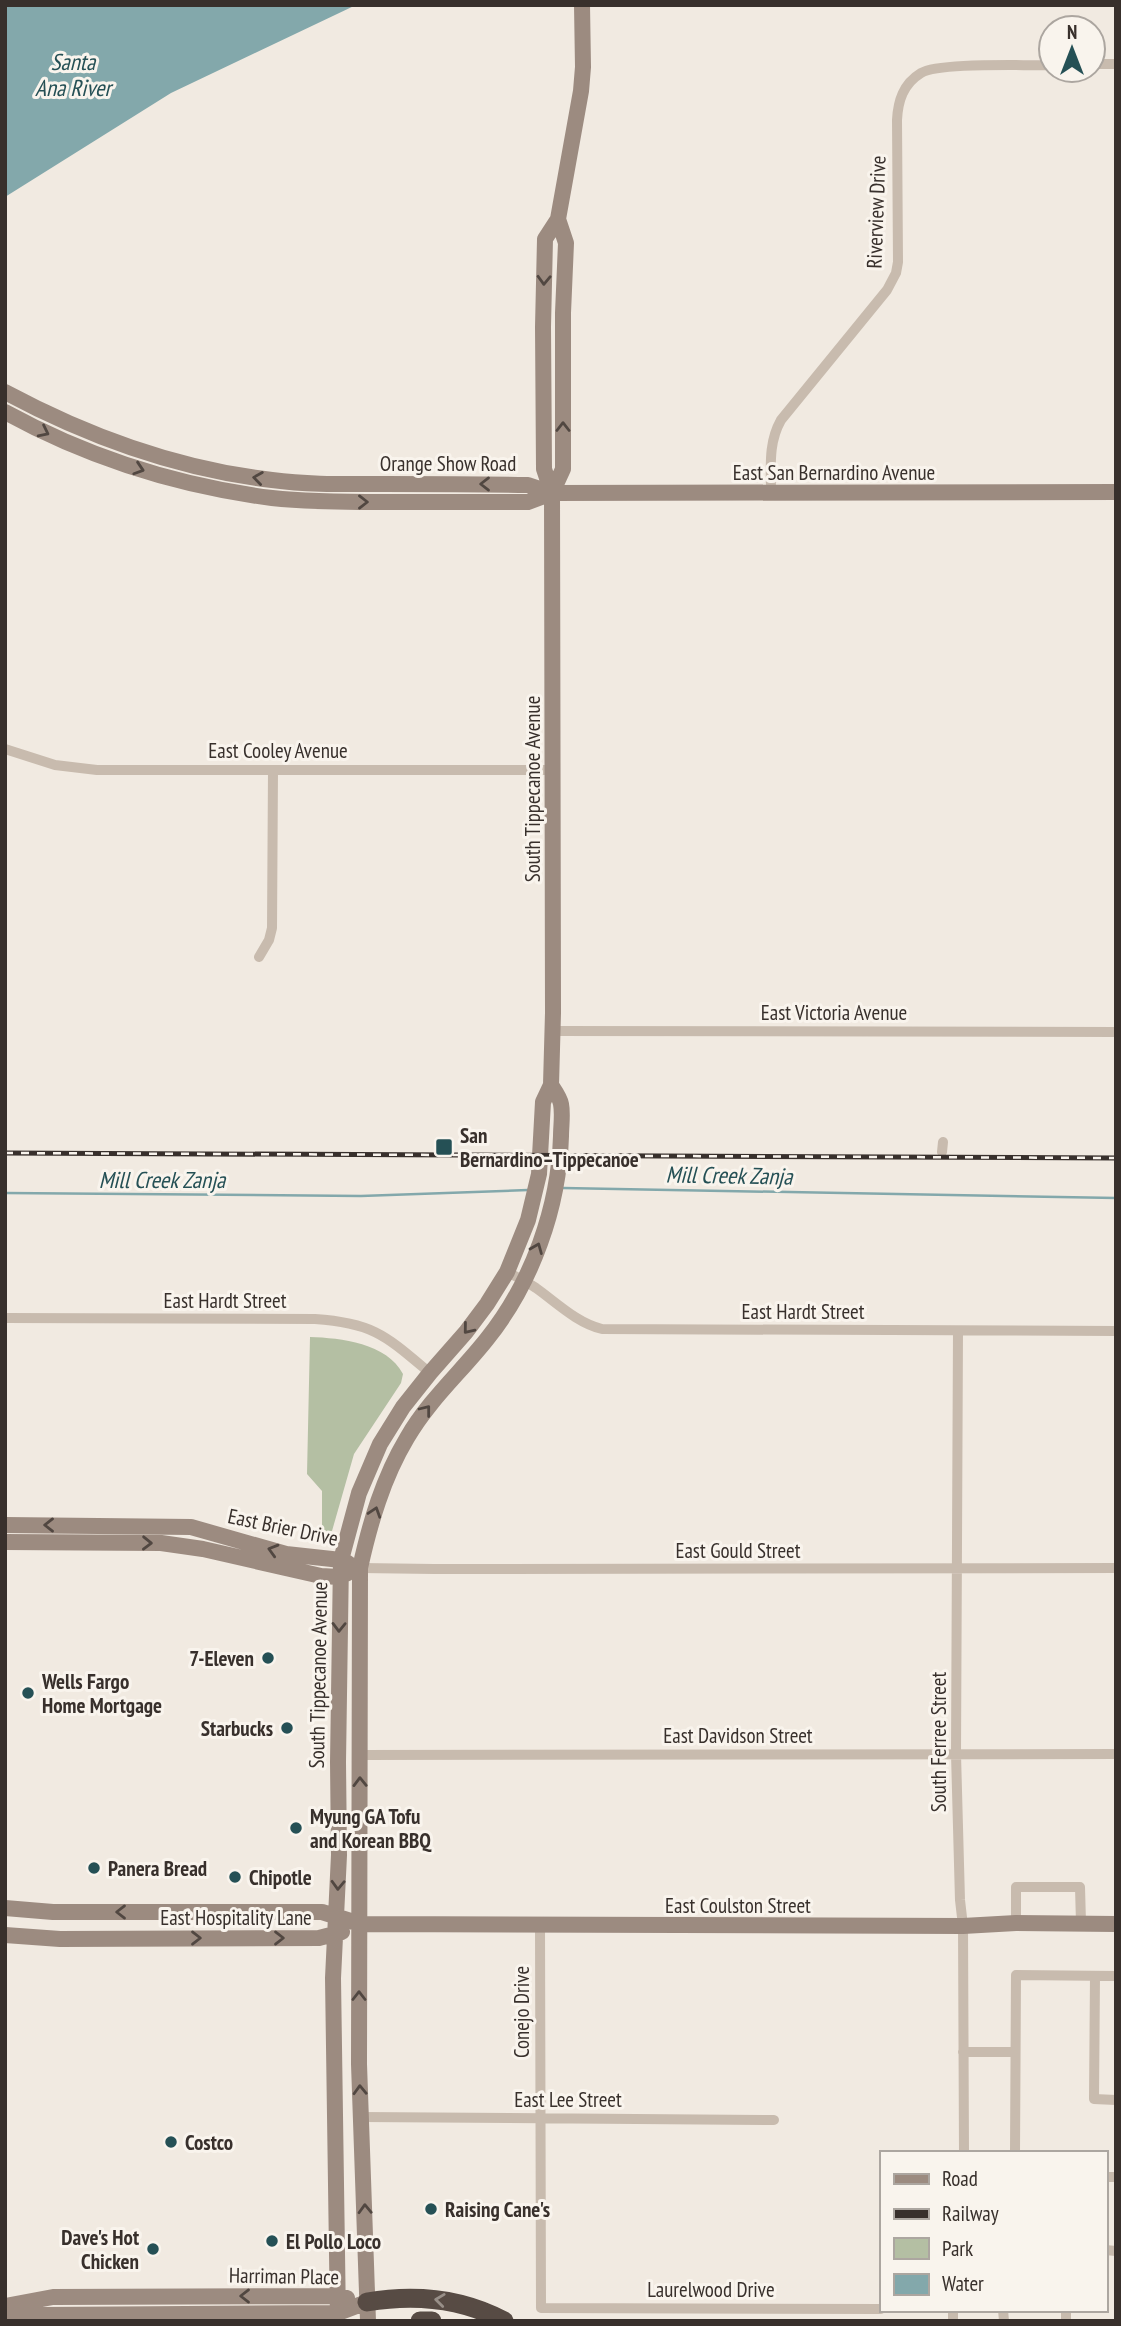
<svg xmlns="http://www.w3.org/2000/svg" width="1121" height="2326" viewBox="0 0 1121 2326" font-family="'PT Sans Narrow',sans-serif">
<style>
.green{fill:#b4bfa3}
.water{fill:#83a8ab}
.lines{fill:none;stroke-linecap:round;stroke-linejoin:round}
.stream{stroke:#83a8ab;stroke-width:2.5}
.street{stroke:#c8bbae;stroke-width:10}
.secondary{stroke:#9c8b80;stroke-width:16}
.highway{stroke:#574b44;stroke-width:19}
.rail-casing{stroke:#38302c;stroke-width:5}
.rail{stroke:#f9f4ed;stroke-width:2.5;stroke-dasharray:8;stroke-linecap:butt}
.oneway{stroke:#514741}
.oneway2{stroke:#988f88}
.poi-dot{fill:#255055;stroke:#f9f4ed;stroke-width:2.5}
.labels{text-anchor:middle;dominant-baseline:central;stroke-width:6;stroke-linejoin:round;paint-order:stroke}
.street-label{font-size:21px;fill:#38302c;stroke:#f9f4ed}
.poi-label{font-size:21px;font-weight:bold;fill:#38302c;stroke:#f9f4ed;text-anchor:start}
.water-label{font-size:23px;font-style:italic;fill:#255055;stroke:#f9f4ed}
</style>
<rect width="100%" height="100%" fill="#f1eae1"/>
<!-- green -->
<path class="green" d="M 310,1337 C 341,1338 387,1343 403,1374 L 401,1383 L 354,1454 L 332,1531 L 322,1533 L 322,1491 L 307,1474 Z"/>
<!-- water -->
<path class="water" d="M 5,5 L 356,5 L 171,93 L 5,197 Z"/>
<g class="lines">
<!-- stream -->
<path class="stream" d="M 563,1188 L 1116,1198
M 5,1193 L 361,1196 L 528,1190"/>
<!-- street -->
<path class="street" d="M 1093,64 L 1116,64
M 771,492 C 771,467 768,443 781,420 L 887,290 L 896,273 L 898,262 L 897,120 C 898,101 903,84 921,73 C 939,62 1025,66 1051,65
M 5,749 L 55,765 L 97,770 L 553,770
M 259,957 L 269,940 L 272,928 L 273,770
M 553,1031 L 1116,1032
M 942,1152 L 943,1142
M 507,1272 C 517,1277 527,1282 536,1288 C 557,1303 577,1323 602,1329 L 1116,1331
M 5,1318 L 315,1319 C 374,1323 386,1336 430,1373
M 958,1331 L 956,1754 L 960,1900 L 963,1926 L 964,2153
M 360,1568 L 434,1569 L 1116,1568
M 360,1755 L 1116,1754
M 1016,1923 L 1016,1887 L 1080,1887 L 1081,1923
M 540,1926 L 541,2308 L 881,2309
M 1095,1976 L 1094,2099 L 1116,2100
M 963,2052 L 1015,2052
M 361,2117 L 774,2120
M 1015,2153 L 1016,1975 L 1116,1976
M 1105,2177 L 1116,2177
M 1105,2250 L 1116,2251
M 953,2310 L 953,2321
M 1003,2310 L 1004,2321
M 1066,2310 L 1066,2321"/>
<!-- secondary -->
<path class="secondary" d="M 5,392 C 89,437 177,469 272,480 C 309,485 347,484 384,484 C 432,484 480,484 528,485 L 552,493 L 1116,492
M 5,412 C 89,458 178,486 272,498 C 309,502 347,502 384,502 C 432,502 480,502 528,502 L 552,493
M 552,493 L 563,469 L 563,313 L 566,243 L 558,219
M 5,1525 L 191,1527 L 286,1554 L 341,1560 L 348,1563
M 5,1542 L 161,1543 L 203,1549 L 321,1576 L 339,1577 L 348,1573
M 5,1908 L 53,1912 L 322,1912 L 360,1924 L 963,1926 L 1016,1923 L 1116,1924
M 5,1935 L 60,1939 L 319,1938 L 342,1932
M 5,2306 L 53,2297 L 338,2296 L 347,2298
M 5,2320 L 43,2315 L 338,2313 L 367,2302
M 338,2321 L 333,1978 L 339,1855 L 338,1762 L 341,1560 L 359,1493 L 380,1444 L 403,1407 L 430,1373 L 466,1332 L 487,1304 L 507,1272 L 528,1220 L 539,1174 L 543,1102 L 551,1085 L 553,1013 L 552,493 L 544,469 L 543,327 L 545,239 L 558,219 L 581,91 L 583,67 L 582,5
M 368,2321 L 359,2064 L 360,1568 C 370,1523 383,1478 407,1438 C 429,1400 461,1372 487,1339 C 532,1283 559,1207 561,1136 C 561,1126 563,1114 561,1104 C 560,1098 555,1091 551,1085"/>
<!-- highway -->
<path class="highway" d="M 367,2302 C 415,2294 461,2298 504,2321
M 420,2321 L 432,2321"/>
<!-- rail casing -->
<g class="rail-casing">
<path id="rail" d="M 5,1153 L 1116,1158"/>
</g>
<!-- rail -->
<use href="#rail" class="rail"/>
</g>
<!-- one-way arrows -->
<defs><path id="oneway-chevron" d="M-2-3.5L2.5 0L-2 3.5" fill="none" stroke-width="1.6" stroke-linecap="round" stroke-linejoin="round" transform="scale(1.75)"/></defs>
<g class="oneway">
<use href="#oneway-chevron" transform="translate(544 280) rotate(92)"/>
<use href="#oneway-chevron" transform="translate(563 427) rotate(-90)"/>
<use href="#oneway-chevron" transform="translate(44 432) rotate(26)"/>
<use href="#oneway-chevron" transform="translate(139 469) rotate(18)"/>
<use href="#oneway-chevron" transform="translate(258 478) rotate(-172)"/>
<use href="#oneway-chevron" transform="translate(485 484) rotate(-180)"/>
<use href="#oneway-chevron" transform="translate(363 502)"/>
<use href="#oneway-chevron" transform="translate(537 1248) rotate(-68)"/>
<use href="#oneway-chevron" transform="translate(468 1329) rotate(129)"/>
<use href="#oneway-chevron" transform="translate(426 1410) rotate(-52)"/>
<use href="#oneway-chevron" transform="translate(375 1512) rotate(-72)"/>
<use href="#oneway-chevron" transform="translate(49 1525) rotate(-180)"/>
<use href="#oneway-chevron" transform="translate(147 1543) rotate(1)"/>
<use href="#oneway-chevron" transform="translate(273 1550) rotate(-164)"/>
<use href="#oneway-chevron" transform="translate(339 1627) rotate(91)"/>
<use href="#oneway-chevron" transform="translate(360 1782) rotate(-91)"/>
<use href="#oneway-chevron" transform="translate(338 1885) rotate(92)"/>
<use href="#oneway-chevron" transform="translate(121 1912) rotate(-180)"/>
<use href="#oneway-chevron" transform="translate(196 1938)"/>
<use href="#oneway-chevron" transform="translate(279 1938)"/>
<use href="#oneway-chevron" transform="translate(359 1996) rotate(-90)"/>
<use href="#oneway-chevron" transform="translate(360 2090) rotate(-92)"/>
<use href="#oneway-chevron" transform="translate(365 2209) rotate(-92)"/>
<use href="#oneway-chevron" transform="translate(245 2296) rotate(-180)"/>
</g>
<use class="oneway2" href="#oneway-chevron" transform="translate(440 2300) rotate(-173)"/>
<!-- markers -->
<g class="poi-dot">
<rect x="435" y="1138" width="18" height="18" rx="3.5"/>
<circle cx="268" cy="1658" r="7"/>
<circle cx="28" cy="1693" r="7"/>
<circle cx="287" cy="1728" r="7"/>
<circle cx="296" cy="1828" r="7"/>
<circle cx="94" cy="1868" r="7"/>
<circle cx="235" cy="1877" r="7"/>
<circle cx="171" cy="2142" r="7"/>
<circle cx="431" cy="2209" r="7"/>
<circle cx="272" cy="2241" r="7"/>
<circle cx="153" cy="2249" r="7"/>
</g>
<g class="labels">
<!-- street labels -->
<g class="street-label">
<text transform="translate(876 212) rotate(-88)">Riverview Drive</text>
<text x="448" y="463">Orange Show Road</text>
<text x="834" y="472">East San Bernardino Avenue</text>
<text x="278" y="750">East Cooley Avenue</text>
<text transform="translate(532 789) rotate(-90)">South Tippecanoe Avenue</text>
<text x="834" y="1012">East Victoria Avenue</text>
<text x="225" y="1300">East Hardt Street</text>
<text x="803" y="1311">East Hardt Street</text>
<text transform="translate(283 1527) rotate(12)">East Brier Drive</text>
<text x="738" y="1550">East Gould Street</text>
<text transform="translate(318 1675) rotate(-89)">South Tippecanoe Avenue</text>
<text x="738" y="1735">East Davidson Street</text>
<text transform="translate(938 1742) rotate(-90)">South Ferree Street</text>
<text x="738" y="1905">East Coulston Street</text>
<text x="236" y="1917">East Hospitality Lane</text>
<text transform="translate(521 2012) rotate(-90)">Conejo Drive</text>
<text x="568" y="2099">East Lee Street</text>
<text transform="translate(284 2276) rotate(1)">Harriman Place</text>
<text x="711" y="2289">Laurelwood Drive</text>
</g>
<!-- poi labels -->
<g class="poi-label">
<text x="460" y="1135">San<tspan x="460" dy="24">Bernardino–Tippecanoe</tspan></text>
<text x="254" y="1658" text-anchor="end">7-Eleven</text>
<text x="42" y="1681">Wells Fargo<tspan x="42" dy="24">Home Mortgage</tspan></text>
<text x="273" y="1728" text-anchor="end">Starbucks</text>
<text x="310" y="1816">Myung GA Tofu<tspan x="310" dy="24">and Korean BBQ</tspan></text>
<text x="108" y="1868">Panera Bread</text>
<text x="249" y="1877">Chipotle</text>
<text x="185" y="2142">Costco</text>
<text x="445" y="2209">Raising Cane's</text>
<text x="139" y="2237" text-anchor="end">Dave's Hot<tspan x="139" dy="24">Chicken</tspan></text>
<text x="286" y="2241">El Pollo Loco</text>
</g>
<!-- water labels -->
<g class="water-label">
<text x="73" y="61">Santa<tspan x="73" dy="26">Ana River</tspan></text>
<text transform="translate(729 1175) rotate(1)">Mill Creek Zanja</text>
<text x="162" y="1179">Mill Creek Zanja</text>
</g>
</g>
<!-- border -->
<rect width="1121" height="2326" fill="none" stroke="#38302c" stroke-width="14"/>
<!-- legend -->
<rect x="880" y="2151" width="228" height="161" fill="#f9f4ed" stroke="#aca6a0" stroke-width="2"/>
<rect x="894" y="2174" width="35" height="10" fill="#9c8b80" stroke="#aca6a0" stroke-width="2"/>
<text x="942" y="2186" font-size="21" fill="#38302c">Road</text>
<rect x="894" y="2209" width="35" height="10" fill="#38302c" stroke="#aca6a0" stroke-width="2"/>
<text x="942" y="2221" font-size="21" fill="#38302c">Railway</text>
<rect x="894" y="2238" width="35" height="21" fill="#b4bfa3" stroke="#aca6a0" stroke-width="2"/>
<text x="942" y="2256" font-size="21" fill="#38302c">Park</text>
<rect x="894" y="2274" width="35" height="21" fill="#83a8ab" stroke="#aca6a0" stroke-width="2"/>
<text x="942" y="2291" font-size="21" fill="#38302c">Water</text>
<!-- north arrow -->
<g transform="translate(1072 49)"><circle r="33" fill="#f9f4ed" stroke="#aca6a0" stroke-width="2"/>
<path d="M0-5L12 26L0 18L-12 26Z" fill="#255055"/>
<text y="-10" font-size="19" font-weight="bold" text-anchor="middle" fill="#38302c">N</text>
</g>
</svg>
